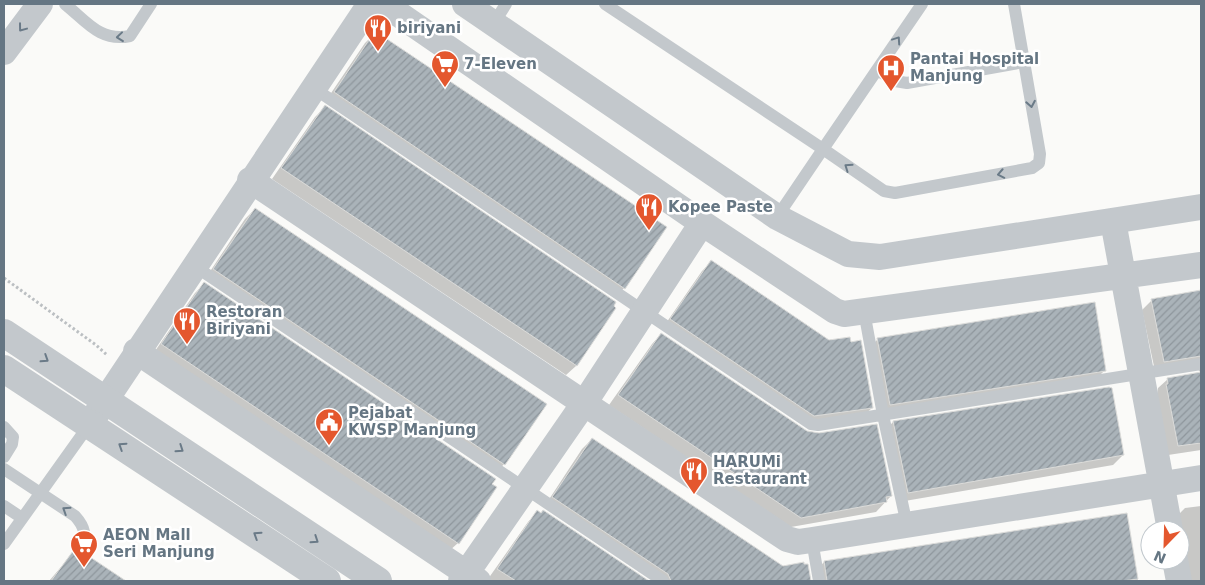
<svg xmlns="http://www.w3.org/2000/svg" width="1205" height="585" viewBox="0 0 1205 585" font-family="'DejaVu Sans',sans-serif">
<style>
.shadow{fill:#0003}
.building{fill:url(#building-hatch);stroke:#dcdcda}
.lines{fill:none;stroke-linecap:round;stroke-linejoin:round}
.path{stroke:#bbbfc2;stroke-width:3;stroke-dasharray:2.5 2.5;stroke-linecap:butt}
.service{stroke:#c3c8cc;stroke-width:12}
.minor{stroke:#c3c8cc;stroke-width:26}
.tertiary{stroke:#c3c8cc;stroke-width:28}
.service-bridge{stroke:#c3c8cc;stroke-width:12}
.oneway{stroke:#6a7a87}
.labels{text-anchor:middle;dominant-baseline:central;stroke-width:5;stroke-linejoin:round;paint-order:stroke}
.poi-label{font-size:15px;font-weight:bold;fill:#657683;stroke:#fff;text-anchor:start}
</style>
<defs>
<pattern id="building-hatch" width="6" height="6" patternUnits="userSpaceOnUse" patternTransform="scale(1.25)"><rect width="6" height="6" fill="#aab3b9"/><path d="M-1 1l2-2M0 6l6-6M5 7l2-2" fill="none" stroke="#8e969c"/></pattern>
</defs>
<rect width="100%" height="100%" fill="#fafaf8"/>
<!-- shadow -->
<path class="shadow" d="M 375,33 L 624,288 L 615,298 L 325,102 L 365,43 Z
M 325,107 L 614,308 L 576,366 L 566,375 L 272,179 L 315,117 Z
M 255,209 L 504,464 L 495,474 L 205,279 L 245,219 Z
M 712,261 L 829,342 L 872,408 L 862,417 L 808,426 L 662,329 L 702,271 Z
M 204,284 L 458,543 L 448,552 L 153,354 L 195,293 Z
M 1201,291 L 1201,450 L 1168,455 L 1157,395 L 1158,388 L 1168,379 L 1201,373 L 1195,366 L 1155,371 L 1142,310 L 1152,300 Z
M 661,334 L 891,496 L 876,512 L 791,527 L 609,405 L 652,344 Z
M 878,339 L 1105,370 L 1095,380 L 880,414 L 868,349 Z
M 1109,388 L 1123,455 L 1113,465 L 899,502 L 884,432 L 893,422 Z
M 592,439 L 783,567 L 807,565 L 810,581 L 654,581 L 544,507 L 582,449 Z
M 1201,506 L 1201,581 L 1187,581 L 1180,543 L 1180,530 L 1175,518 L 1185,508 Z
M 537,512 L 541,514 L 543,512 L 647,581 L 492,581 L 488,579 L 528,522 Z
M 1126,514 L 1138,581 L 816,581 L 815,572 L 824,562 Z
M 73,553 L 77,559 L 87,556 L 123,581 L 49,581 Z"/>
<!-- building -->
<path class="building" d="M 375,31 L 667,227 L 625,289 L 334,92 Z
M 325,105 L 616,302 L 614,306 L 616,308 L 577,366 L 281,168 Z
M 255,208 L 547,404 L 505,465 L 213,269 Z
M 711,260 L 829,340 L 850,337 L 851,342 L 861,340 L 873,408 L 814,416 L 670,319 Z
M 204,282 L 496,479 L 492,484 L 497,487 L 459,544 L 161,344 Z
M 1201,290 L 1201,356 L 1164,362 L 1151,299 Z
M 1095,302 L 1106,371 L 890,405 L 877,338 Z
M 661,333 L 807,431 L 819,433 L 877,424 L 892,496 L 886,497 L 887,502 L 801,518 L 618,395 Z
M 1201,372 L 1201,443 L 1178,446 L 1166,384 L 1168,384 L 1167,378 Z
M 1109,387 L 1112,388 L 1124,455 L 908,493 L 893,421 Z
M 592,438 L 783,566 L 804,562 L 804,564 L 808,564 L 811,581 L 671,581 L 668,574 L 552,497 Z
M 537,510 L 541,513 L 543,510 L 649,581 L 516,581 L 497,569 Z
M 1127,513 L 1138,579 L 1122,581 L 827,581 L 824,561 Z
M 73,551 L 79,558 L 87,555 L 126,581 L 51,581 Z"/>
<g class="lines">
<!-- path -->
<path class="path" d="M 4,278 L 96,345 L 107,355"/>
<!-- service -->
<path class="service" d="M 65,4 C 87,22 100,42 130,36 L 151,4
M 605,4 L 823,149 L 777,217
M 922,4 L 823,149 L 884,191 L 895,193 L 1032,168 L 1039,163 L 1040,154 L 1014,4
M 494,23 L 506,4
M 877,70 L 895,81 L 907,83 L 1024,62
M 312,87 L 811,424 L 818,425 L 1201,364
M 193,265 L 663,581
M 864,311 L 883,415 L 907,525
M 4,427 L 13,437 L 12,444 L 4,457
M 4,506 L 22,518
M 812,540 L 819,581
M 4,544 L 89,425"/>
<!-- minor -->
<path class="minor" d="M 384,4 L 702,223 L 835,311 L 844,314 L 1201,265
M 465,4 L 777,217 L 848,254 L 880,257 L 1201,207
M 4,52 L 40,4
M 250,180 L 787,539 L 798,542 L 812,540 L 1201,478
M 1113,221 L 1170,530
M 136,351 L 478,581
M 93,419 L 370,4
M 1175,560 L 1179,581
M 461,581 L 585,402 L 702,223"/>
<!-- tertiary -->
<path class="tertiary" d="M 4,333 L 378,581
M 4,369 L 327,581"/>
<!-- service-bridge -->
<path class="service-bridge" d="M 4,469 L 75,516 C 85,527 87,536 81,550"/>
</g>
<!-- one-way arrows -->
<defs><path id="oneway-chevron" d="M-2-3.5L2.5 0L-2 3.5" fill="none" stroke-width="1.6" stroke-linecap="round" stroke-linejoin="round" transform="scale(1.25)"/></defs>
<g class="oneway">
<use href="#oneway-chevron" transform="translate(22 28) rotate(127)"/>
<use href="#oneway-chevron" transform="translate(120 37) rotate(174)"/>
<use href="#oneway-chevron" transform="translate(897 40) rotate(-56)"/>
<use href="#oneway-chevron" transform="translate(1031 104) rotate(80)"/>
<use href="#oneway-chevron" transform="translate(848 167) rotate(-145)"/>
<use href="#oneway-chevron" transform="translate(1001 174) rotate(169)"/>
<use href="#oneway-chevron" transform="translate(45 359) rotate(33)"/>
<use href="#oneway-chevron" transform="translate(122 446) rotate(-147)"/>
<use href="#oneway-chevron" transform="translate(180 449) rotate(34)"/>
<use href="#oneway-chevron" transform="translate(66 510) rotate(-147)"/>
<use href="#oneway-chevron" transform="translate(257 535) rotate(-147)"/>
<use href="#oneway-chevron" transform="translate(315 540) rotate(34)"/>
</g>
<!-- icons -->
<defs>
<g id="restaurant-pin" transform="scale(1.4375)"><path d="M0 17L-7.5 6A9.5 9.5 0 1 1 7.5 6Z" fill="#e4572e" stroke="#fff"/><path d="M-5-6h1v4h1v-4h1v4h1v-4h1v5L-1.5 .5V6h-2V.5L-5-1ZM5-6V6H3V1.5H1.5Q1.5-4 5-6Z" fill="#fff"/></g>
<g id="supermarket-pin" transform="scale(1.4375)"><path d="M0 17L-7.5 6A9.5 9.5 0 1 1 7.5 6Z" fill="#e4572e" stroke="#fff"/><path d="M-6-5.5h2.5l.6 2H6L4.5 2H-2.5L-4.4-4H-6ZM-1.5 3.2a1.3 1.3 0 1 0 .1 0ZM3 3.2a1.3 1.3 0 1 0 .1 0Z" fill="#fff"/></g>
<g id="hospital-pin" transform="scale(1.4375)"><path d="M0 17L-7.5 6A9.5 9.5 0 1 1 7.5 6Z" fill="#e4572e" stroke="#fff"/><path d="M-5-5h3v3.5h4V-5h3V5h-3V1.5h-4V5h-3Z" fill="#fff"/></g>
<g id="civic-pin" transform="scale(1.4375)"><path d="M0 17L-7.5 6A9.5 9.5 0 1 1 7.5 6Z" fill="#e4572e" stroke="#fff"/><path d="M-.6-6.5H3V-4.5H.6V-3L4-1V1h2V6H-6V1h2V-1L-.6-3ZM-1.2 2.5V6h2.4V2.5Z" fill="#fff"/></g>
</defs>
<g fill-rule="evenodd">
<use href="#restaurant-pin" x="378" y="28"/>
<use href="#supermarket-pin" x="445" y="64"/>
<use href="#hospital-pin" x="891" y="68"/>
<use href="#restaurant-pin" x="649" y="207"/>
<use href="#restaurant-pin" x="187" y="321"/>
<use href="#civic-pin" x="329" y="422"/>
<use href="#restaurant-pin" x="694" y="471"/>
<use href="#supermarket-pin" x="84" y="544"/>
</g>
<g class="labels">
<!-- poi labels -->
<g class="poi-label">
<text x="397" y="28">biriyani</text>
<text x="910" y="59">Pantai Hospital<tspan x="910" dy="17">Manjung</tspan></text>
<text x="464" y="64">7-Eleven</text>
<text x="668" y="207">Kopee Paste</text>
<text x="206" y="312">Restoran<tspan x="206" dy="17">Biriyani</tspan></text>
<text x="348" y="413">Pejabat<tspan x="348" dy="17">KWSP Manjung</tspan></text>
<text x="713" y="462">HARUMi<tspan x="713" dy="17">Restaurant</tspan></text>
<text x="103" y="535">AEON Mall<tspan x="103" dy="17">Seri Manjung</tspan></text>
</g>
</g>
<!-- border -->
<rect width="1205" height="585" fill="none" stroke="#657683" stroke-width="10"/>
<!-- north arrow -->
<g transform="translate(1165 545) rotate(203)"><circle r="24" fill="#ffffff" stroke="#c1c8cd"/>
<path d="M0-4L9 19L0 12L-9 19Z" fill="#e4572e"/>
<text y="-8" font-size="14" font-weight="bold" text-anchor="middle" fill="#657683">N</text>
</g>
</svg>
